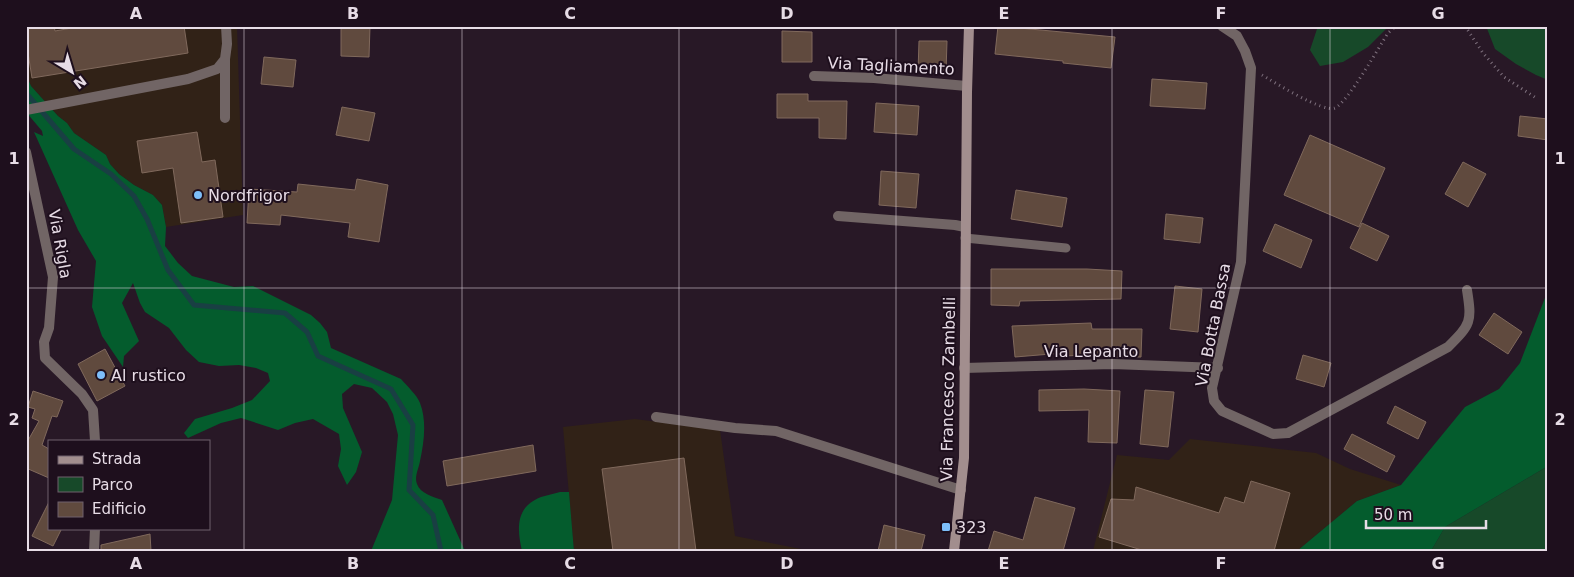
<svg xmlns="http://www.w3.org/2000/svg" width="1574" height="577" viewBox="0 0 1574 577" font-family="'DejaVu Sans',sans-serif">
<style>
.industrial{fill:#312217}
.green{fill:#174929}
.forest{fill:#045c2d}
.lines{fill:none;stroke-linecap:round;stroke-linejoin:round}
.stream{stroke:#193f43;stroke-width:5}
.building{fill:#604a3e;stroke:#80695c}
.path{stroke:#7f717e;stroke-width:3;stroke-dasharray:1 4;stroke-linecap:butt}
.service{stroke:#716565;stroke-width:9}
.minor{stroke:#716565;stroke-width:10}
.secondary{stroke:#a28e8e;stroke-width:10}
.grid{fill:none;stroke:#e7dce6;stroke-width:1;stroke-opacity:0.55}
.poi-dot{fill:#7dbef9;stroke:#1e0f1d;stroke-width:2}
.labels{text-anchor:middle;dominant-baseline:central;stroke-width:4;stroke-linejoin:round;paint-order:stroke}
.street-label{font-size:16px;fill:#e7dce6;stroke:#1e0f1d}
.poi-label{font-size:16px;fill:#e7dce6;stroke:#1e0f1d;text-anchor:start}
.neatline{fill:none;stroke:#e7dce6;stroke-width:2}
.grid-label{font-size:16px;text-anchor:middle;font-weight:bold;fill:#e7dce6}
</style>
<rect width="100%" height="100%" fill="#281826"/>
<!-- industrial -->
<path class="industrial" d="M 26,26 L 237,26 L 243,215 L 166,227 L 162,205 L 153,195 L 134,185 L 119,174 L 110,164 L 106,155 L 74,133 L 67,123 L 58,116 L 31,86 L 26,74 Z
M 635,419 L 720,430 L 735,536 L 811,551 L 574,551 L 563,427 Z
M 1190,439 L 1316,453 L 1350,469 L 1401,485 L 1357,501 L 1297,551 L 1093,551 L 1117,455 L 1169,460 Z"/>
<!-- green -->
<path class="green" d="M 1318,26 L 1389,26 L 1368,47 L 1343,62 L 1320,66 L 1310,50 Z
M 1486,26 L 1548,26 L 1548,80 L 1536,75 L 1516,64 L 1495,49 Z
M 1548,466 L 1548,551 L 1431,551 L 1445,527 Z"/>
<!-- forest -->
<path class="forest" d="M 26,74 L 31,86 L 58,116 L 67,123 L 74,133 L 106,155 L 110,164 L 119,174 L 134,185 L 153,195 L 162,205 L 166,227 L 165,246 L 178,263 L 192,276 L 234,287 L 253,286 L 311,315 L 320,323 L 327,332 L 331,348 L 401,379 C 407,386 417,395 420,403 C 427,421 424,443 420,461 C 419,468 414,477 417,484 C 420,493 433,497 442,500 L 465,551 L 371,551 L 392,500 L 398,435 L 393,414 L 387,402 L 372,388 L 354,384 L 342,394 L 343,408 L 362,452 L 356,472 L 347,485 L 338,466 L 341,449 L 339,434 L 313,419 L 295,423 L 278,430 L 241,418 L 221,423 L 188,438 L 184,433 L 195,419 L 232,408 L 252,400 L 270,381 L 268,373 L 256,368 L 239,365 L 219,366 L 199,362 L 186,350 L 169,328 L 145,312 L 140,303 L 133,283 L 122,303 L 139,341 L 124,356 L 123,367 L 102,336 L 92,307 L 96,261 L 78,230 L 34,132 L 43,136 L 42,131 L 26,112 Z
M 1548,290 L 1548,466 L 1445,527 L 1431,551 L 1297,551 L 1357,501 L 1401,485 L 1465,407 L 1499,389 L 1520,363 Z
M 560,492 L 569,492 L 574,551 L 522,551 C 517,529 515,507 541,497 C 547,495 554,494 560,492 Z"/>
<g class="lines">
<!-- stream -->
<path class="stream" d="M 26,93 L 74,149 L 111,174 L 134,196 L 147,219 L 168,270 L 194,305 L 285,313 L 307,332 L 318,356 L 391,389 L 413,425 L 409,490 L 433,515 L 441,551"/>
</g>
<!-- building -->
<path class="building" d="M 26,26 L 54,26 L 55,31 L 83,26 L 184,26 L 188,53 L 32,78 L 26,40 Z
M 341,26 L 370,26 L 369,57 L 341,56 Z
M 998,26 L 1115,37 L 1111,68 L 1063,63 L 1063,61 L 995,54 Z
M 782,31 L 812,32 L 812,62 L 782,62 Z
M 919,41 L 947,41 L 946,72 L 918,72 Z
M 264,57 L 296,60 L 293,87 L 261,84 Z
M 1152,79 L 1207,83 L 1205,109 L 1150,106 Z
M 777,94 L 808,94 L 808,101 L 847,101 L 846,139 L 819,138 L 819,118 L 777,118 Z
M 876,103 L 919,106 L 917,135 L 874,132 Z
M 342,107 L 375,113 L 369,141 L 336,135 Z
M 1520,116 L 1548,119 L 1548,140 L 1518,136 Z
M 197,132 L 202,162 L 215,160 L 223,217 L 181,223 L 173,168 L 142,173 L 137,141 Z
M 1310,135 L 1385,168 L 1359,227 L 1284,195 Z
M 1463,162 L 1486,174 L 1468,207 L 1445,194 Z
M 881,171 L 919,174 L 916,208 L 879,205 Z
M 357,179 L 388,185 L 379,242 L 348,237 L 350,223 L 281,215 L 280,225 L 247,223 L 249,189 L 297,192 L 298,184 L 355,190 Z
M 1016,190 L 1067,198 L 1062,227 L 1011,219 Z
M 1166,214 L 1203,218 L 1200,243 L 1164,239 Z
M 1362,223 L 1389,236 L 1377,261 L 1350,248 Z
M 1275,224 L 1312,240 L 1301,268 L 1263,251 Z
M 991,269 L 1087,269 L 1122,271 L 1121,299 L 1020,301 L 1019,306 L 991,305 Z
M 1175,286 L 1202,289 L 1198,332 L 1170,329 Z
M 1494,313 L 1522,332 L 1508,354 L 1479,335 Z
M 1091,323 L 1092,329 L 1142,329 L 1141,357 L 1113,357 L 1113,354 L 1063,356 L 1063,353 L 1015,357 L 1012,326 Z
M 105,349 L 125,386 L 97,401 L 78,364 Z
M 1303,355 L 1331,363 L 1324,387 L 1296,379 Z
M 1084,389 L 1120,391 L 1117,443 L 1088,442 L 1089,410 L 1039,411 L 1039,390 Z
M 1145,390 L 1174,392 L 1168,447 L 1140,444 Z
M 33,391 L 63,401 L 57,417 L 52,416 L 42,445 L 49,449 L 49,478 L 26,468 L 26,444 L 39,421 L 32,418 L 35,409 L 28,407 Z
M 1395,406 L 1426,422 L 1418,439 L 1387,423 Z
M 1352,434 L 1395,456 L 1387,472 L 1344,449 Z
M 533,445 L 536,471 L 447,486 L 443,461 Z
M 684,458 L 696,551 L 613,551 L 602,469 Z
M 1251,481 L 1290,493 L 1274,551 L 1145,551 L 1099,537 L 1111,499 L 1134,500 L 1136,487 L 1219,513 L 1225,497 L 1244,503 Z
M 1035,497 L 1075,508 L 1063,551 L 988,551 L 994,531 L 1023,540 Z
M 49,502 L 49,528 L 62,528 L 53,546 L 32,536 Z
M 884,525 L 925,535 L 921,551 L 878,551 Z
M 150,534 L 151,551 L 101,551 L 101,545 Z"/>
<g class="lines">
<!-- path -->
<path class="path" d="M 1465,26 L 1483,53 L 1504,77 L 1536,98
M 1262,75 C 1274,82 1323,113 1335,108 C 1348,102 1379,47 1388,33 L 1396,26"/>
<!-- service -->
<path class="service" d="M 965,238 L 1066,248"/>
<!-- minor -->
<path class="minor" d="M 1222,26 L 1237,36 L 1245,51 L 1251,68 L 1241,262 L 1212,388 L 1214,401 L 1222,411 L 1273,434 L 1288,433 L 1448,347 C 1471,324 1472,322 1467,290
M 225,59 L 225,118
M 814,76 L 874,78 L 967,86
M 26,110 L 188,79 L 217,69 L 225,59 L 227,44 L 226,26
M 26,152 L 53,277 L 49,328 L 44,342 L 45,358 L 82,394 L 93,410 L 95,441
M 838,216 L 955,225 L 965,227
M 964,368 L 1113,364 L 1218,368
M 656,417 L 735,428 L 776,431 L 961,490
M 94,551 L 95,528"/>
<!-- secondary -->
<path class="secondary" d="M 954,551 L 964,458 L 967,92 L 969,26"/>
</g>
<!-- grid -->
<path class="grid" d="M 244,26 L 244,551M 462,26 L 462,551M 679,26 L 679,551M 896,26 L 896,551M 1112,26 L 1112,551M 1330,26 L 1330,551M 26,288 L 1548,288"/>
<!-- markers -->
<g class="poi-dot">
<circle cx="198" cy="195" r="5"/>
<circle cx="101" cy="375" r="5"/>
<rect x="941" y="522" width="10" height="10" rx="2.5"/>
</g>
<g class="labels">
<!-- street labels -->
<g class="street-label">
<text transform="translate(891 66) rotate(3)">Via Tagliamento</text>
<text transform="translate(60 244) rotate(80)">Via Rigla</text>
<text transform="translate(1213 325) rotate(-79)">Via Botta Bassa</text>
<text x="1091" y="351">Via Lepanto</text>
<text transform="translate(948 389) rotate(-89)">Via Francesco Zambelli</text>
</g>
<!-- poi labels -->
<g class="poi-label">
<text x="208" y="195">Nordfrigor</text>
<text x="111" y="375">Al rustico</text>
<text x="956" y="527">323</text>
</g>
</g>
<!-- border -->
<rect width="1574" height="577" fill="none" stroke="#1e0f1d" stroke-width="55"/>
<!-- legend -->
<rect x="48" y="440" width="162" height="90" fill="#1e0f1d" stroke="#6e616d"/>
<rect x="58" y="456" width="25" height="8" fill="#a28e8e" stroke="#6e616d"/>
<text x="92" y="464" font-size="15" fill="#e7dce6">Strada</text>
<rect x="58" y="477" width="25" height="15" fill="#174929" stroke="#6e616d"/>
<text x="92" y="490" font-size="15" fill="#e7dce6">Parco</text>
<rect x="58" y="502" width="25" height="15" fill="#604a3e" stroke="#6e616d"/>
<text x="92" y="514" font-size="15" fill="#e7dce6">Edificio</text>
<!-- north arrow -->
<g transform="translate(72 72) rotate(142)" stroke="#1e0f1d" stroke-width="4" paint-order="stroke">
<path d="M0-4L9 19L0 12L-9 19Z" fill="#e7dce6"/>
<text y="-8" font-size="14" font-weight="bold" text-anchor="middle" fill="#e7dce6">N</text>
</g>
<!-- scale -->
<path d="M1366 520v8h120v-8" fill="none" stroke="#e7dce6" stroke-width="2.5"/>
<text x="1374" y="520" font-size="15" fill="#e7dce6" stroke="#1e0f1d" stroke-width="4" paint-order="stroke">50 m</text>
<rect x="28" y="28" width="1518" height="522" class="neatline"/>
<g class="grid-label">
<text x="136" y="19">A</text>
<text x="353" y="19">B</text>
<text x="570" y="19">C</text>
<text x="787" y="19">D</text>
<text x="1004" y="19">E</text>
<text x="1221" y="19">F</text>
<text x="1438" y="19">G</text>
<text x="14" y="164">1</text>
<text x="1560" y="164">1</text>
<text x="14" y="425">2</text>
<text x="1560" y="425">2</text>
<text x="136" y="569">A</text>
<text x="353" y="569">B</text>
<text x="570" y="569">C</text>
<text x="787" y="569">D</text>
<text x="1004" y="569">E</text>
<text x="1221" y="569">F</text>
<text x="1438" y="569">G</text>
</g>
</svg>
